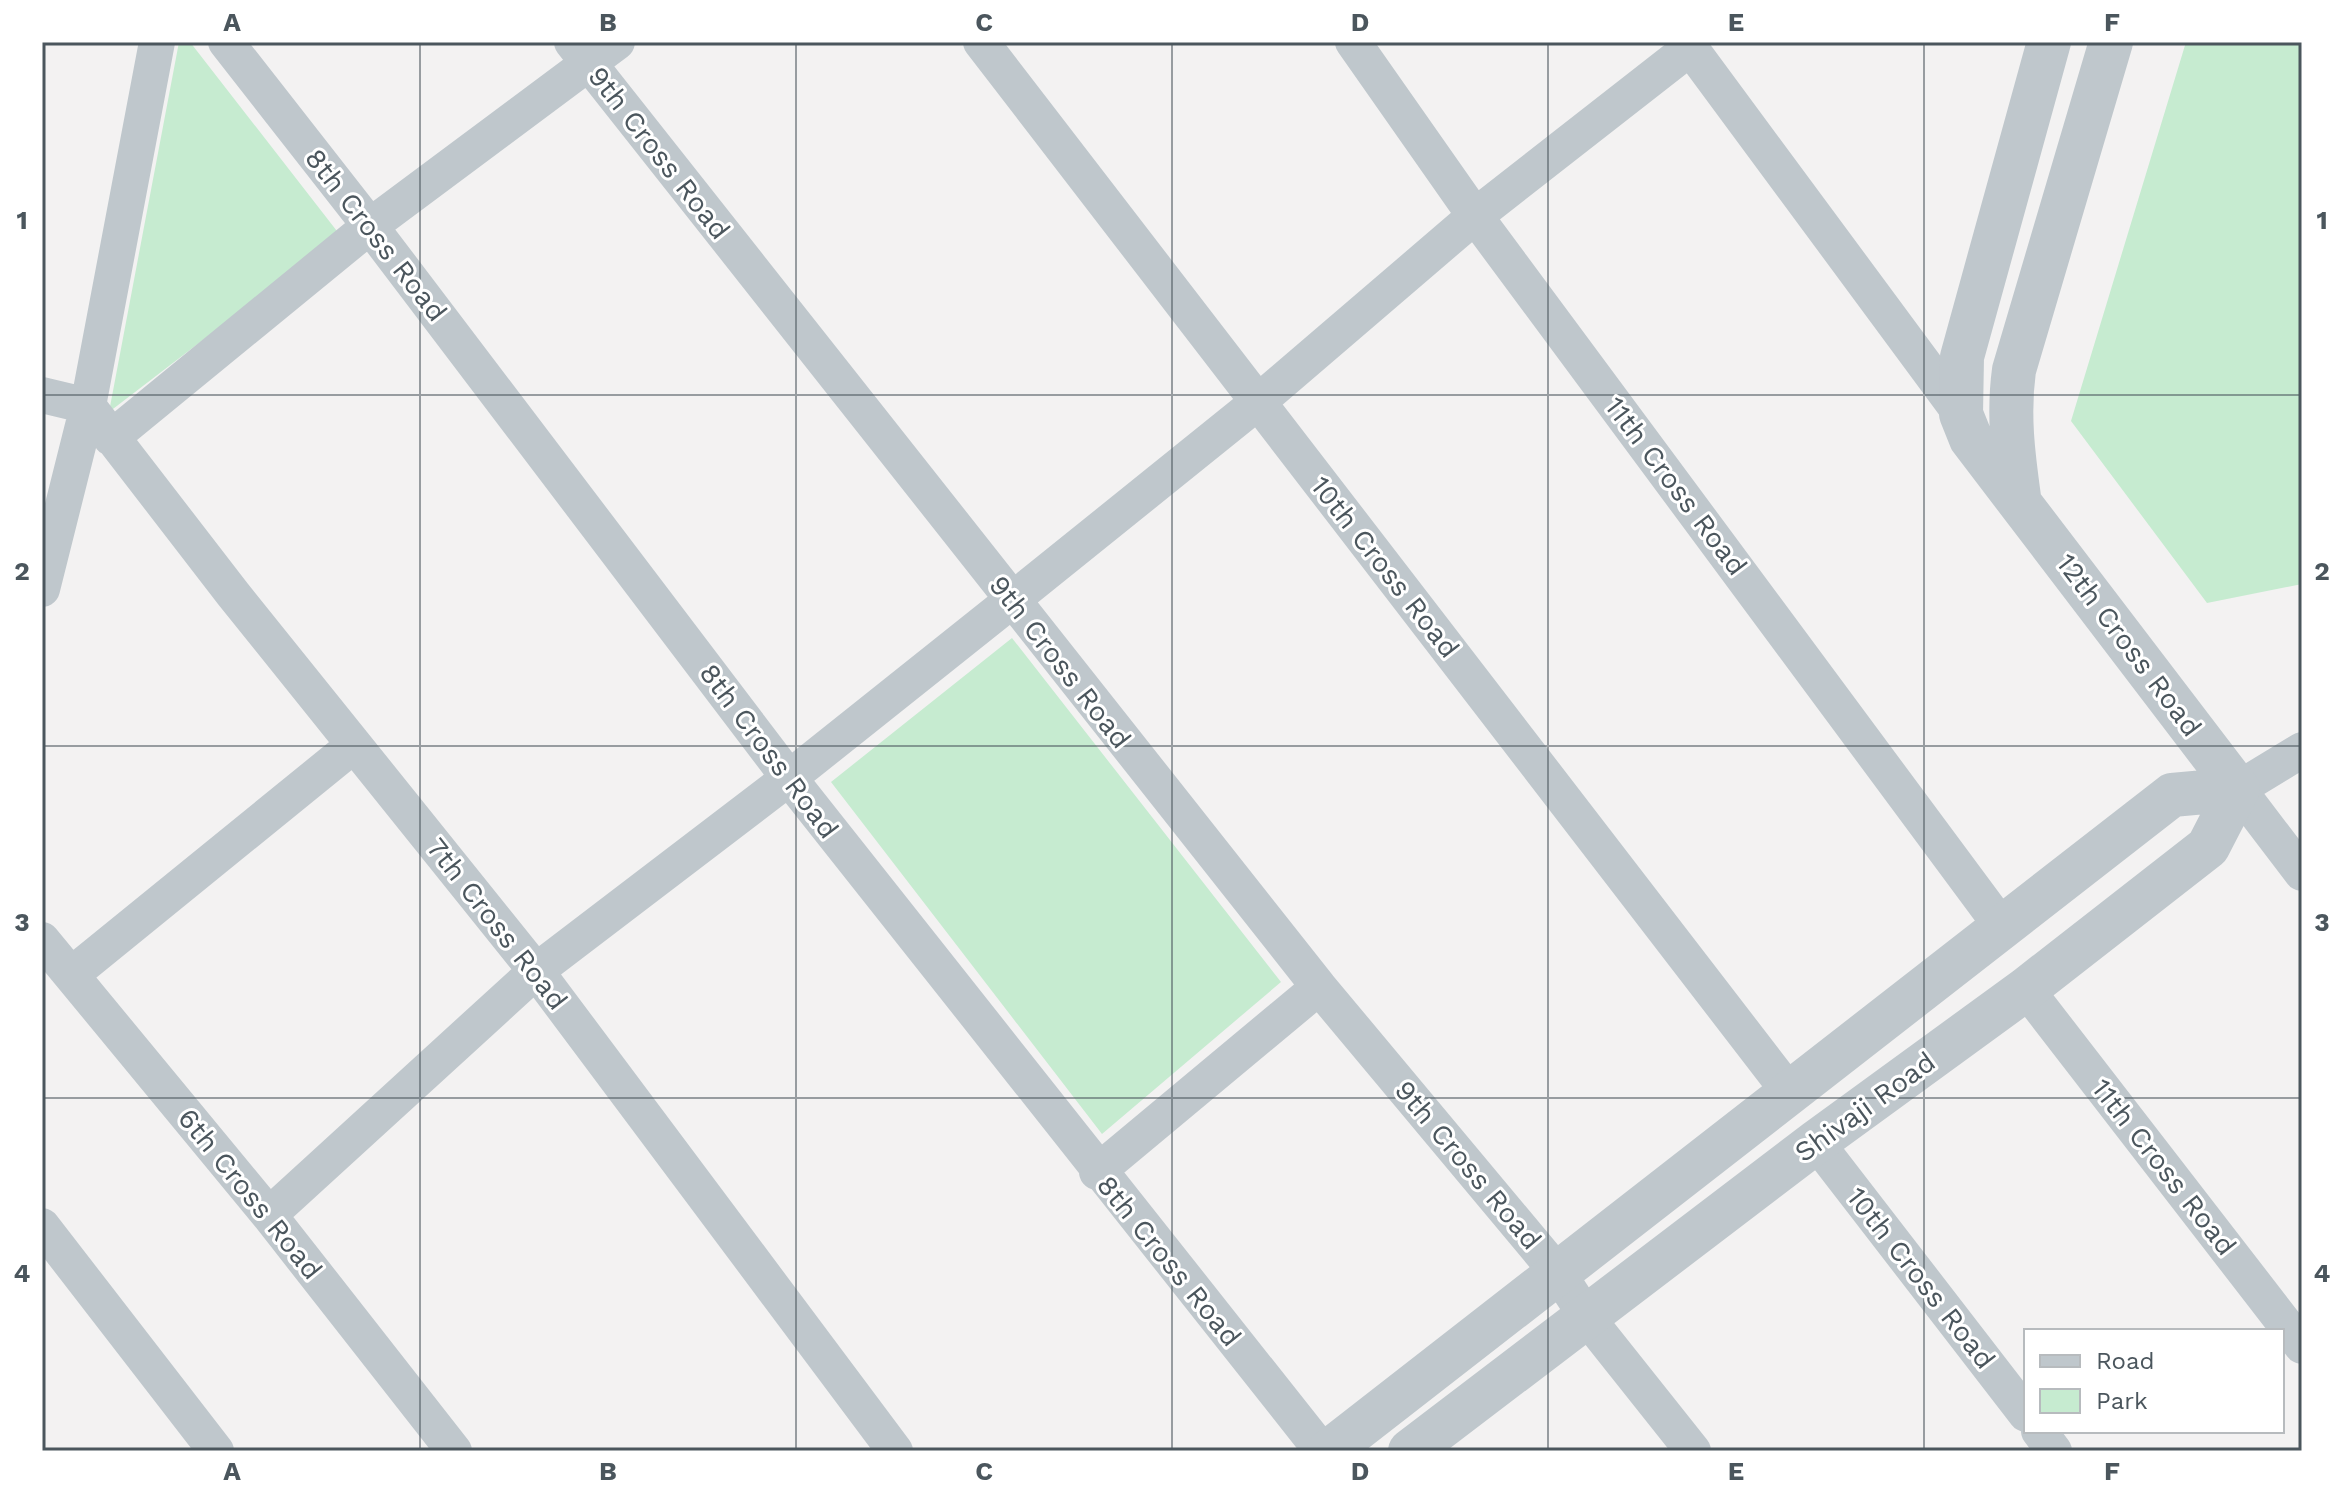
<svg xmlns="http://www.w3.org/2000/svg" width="2344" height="1493" viewBox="0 0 2344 1493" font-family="'Work Sans',sans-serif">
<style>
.park{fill:#c6ebd0}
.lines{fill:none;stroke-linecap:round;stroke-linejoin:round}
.minor{stroke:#bfc7cc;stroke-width:36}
.tertiary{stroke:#bfc7cc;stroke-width:44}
.grid{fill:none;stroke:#4b565d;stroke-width:2;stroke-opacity:0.55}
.labels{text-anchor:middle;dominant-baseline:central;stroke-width:6;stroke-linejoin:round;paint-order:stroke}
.street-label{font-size:28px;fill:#4b565d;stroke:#fff}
.neatline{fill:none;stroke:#4b565d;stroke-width:3}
.grid-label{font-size:26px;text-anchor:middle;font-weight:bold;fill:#4b565d}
</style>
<rect width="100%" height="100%" fill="#f3f2f2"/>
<!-- park -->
<path class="park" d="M 179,42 L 190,42 L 340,235 L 109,412 Z
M 2186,42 L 2302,42 L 2302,584 L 2207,603 L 2071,421 Z
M 1012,638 L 1281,982 L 1102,1134 L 831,782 Z"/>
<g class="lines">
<!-- minor -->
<path class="minor" d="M 226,42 L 370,226 L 789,778 L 1322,1451
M 572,42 L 1319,987 L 1558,1273 L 1588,1319 L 1693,1451
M 981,42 L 1790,1093
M 1353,42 L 1475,216 L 2002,927
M 1686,42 L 1961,414
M 42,395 L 88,406
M 88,406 L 233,594 L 536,971 L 895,1451
M 111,438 L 370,226 L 617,42
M 42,589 L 88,406 L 157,42
M 2302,750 L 2238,789 L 2302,873
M 42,940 L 269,1215 L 454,1451
M 71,975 L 354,745
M 2026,989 L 2302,1346
M 1816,1142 L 2026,1414
M 1097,1172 L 1319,987
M 269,1215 L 536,971 L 789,778 L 1011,601 L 1258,402 L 1475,216 L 1690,48
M 42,1226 L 216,1451
M 2039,1431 L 2054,1451"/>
<!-- tertiary -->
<path class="tertiary" d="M 2049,42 L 1962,357 L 1961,414 L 1971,439 L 2238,789
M 2019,497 C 2013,454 2008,414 2014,370 L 2111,42
M 1329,1451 L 2172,795 L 2238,789
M 1410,1451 L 1816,1142 L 2026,989 L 2208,847 L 2238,789"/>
</g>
<!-- grid -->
<path class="grid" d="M 420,42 L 420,1451M 796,42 L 796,1451M 1172,42 L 1172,1451M 1548,42 L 1548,1451M 1924,42 L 1924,1451M 42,395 L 2302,395M 42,746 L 2302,746M 42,1098 L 2302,1098"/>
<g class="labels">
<!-- street labels -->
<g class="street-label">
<text transform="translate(659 153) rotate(52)">9th Cross Road</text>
<text transform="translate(376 235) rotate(52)">8th Cross Road</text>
<text transform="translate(1676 486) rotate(53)">11th Cross Road</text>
<text transform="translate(1385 567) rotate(52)">10th Cross Road</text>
<text transform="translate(2129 645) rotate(53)">12th Cross Road</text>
<text transform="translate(1060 662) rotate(52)">9th Cross Road</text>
<text transform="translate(769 751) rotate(53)">8th Cross Road</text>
<text transform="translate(497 924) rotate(52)">7th Cross Road</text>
<text transform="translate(1865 1107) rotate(-36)">Shivaji Road</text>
<text transform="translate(1468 1165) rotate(50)">9th Cross Road</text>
<text transform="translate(2164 1167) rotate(52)">11th Cross Road</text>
<text transform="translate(250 1194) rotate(51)">6th Cross Road</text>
<text transform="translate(1169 1261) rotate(51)">8th Cross Road</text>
<text transform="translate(1921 1278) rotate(52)">10th Cross Road</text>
</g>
</g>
<!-- border -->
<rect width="2344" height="1493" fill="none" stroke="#ffffff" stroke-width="88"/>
<!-- legend -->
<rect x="2024" y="1329" width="260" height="104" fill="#ffffff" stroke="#b7bbbe" stroke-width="2"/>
<rect x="2040" y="1355" width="40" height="12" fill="#bfc7cc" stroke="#b7bbbe" stroke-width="2"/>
<text x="2096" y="1369" font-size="24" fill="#4b565d">Road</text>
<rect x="2040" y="1389" width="40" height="24" fill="#c6ebd0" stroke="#b7bbbe" stroke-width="2"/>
<text x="2096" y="1409" font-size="24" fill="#4b565d">Park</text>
<rect x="44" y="44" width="2256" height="1405" class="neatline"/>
<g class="grid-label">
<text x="232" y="31">A</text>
<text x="608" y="31">B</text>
<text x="984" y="31">C</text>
<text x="1360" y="31">D</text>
<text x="1736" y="31">E</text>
<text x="2112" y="31">F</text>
<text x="22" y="229">1</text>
<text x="2322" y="229">1</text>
<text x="22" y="580">2</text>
<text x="2322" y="580">2</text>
<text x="22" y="931">3</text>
<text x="2322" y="931">3</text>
<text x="22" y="1282">4</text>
<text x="2322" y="1282">4</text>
<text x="232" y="1480">A</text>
<text x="608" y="1480">B</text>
<text x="984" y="1480">C</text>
<text x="1360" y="1480">D</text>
<text x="1736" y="1480">E</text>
<text x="2112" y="1480">F</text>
</g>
</svg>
